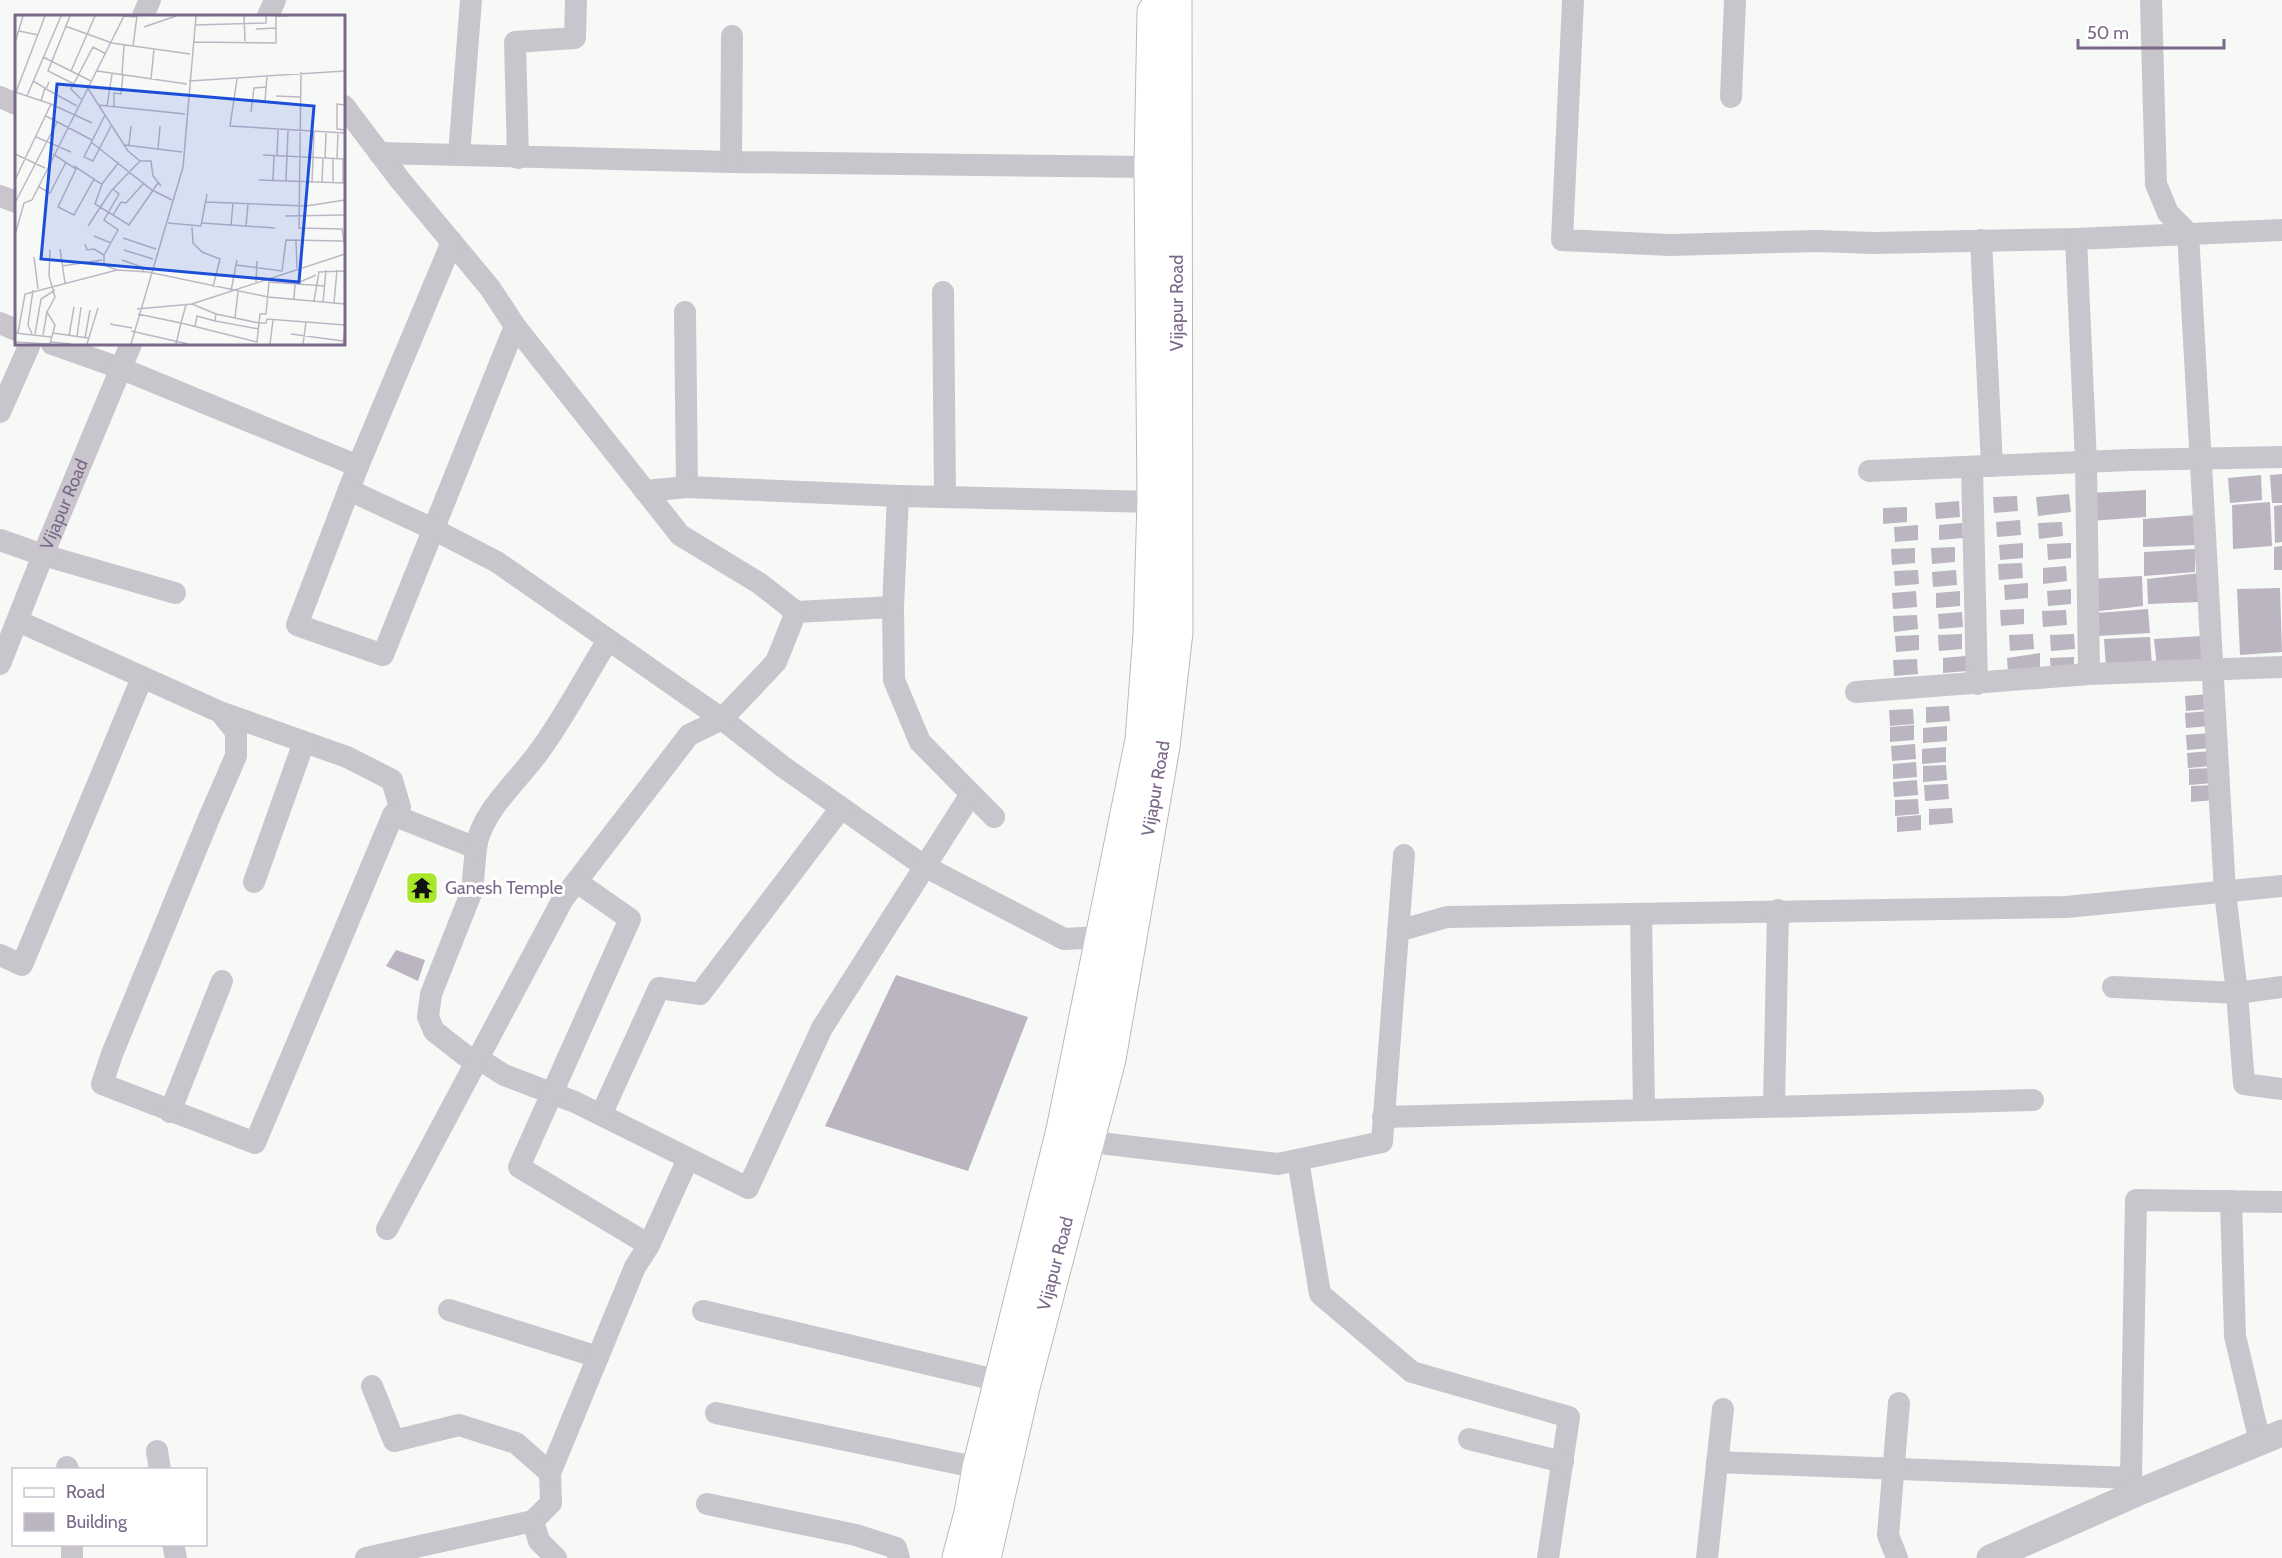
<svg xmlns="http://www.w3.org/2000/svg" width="2282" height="1558" viewBox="0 0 2282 1558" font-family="Cabin,sans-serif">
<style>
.building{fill:#bbb4c1}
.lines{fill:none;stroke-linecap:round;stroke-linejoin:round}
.primary-casing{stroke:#bdb8c0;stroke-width:35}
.minor{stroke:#c9c5cd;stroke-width:22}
.tertiary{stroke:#c9c5cd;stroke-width:27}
.primary{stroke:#fff;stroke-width:33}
.labels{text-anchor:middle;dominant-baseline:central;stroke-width:6;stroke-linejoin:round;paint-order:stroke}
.street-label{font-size:18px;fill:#7a6889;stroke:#fff}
.poi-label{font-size:18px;fill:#7a6889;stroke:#fff;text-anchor:start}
.inset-road{fill:none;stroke:#beb6c4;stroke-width:1.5}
.view{fill:#1d4ed8;fill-opacity:0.15;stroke:#1d4ed8;stroke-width:3}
.inset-edge{fill:none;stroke:#7a6889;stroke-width:3}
</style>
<rect width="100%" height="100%" fill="#f7f9f7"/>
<!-- building -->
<path class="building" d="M 2282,474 L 2282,503 L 2272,503 L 2270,475 Z
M 2261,475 L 2262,500 L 2230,503 L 2228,478 Z
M 2146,490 L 2146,517 L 2090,521 L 2090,493 Z
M 2069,494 L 2071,512 L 2038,516 L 2036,497 Z
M 2017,496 L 2018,511 L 1994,513 L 1993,497 Z
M 1959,501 L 1960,517 L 1936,519 L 1935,503 Z
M 2270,502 L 2272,546 L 2233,549 L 2232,505 Z
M 2282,505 L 2282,542 L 2275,543 L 2274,506 Z
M 1907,507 L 1907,522 L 1883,524 L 1883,508 Z
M 2196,515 L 2196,545 L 2143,547 L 2143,519 Z
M 2020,520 L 2021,535 L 1997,537 L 1996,522 Z
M 2062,522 L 2063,536 L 2039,539 L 2038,523 Z
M 1962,523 L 1963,538 L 1939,540 L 1939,525 Z
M 1918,525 L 1918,540 L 1895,542 L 1894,527 Z
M 2023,543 L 2023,558 L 2000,560 L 1999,545 Z
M 2071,543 L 2071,558 L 2048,560 L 2047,544 Z
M 2282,546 L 2282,570 L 2274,570 L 2274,547 Z
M 1955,547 L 1955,562 L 1932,564 L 1931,548 Z
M 1915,548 L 1915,563 L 1892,565 L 1891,549 Z
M 2195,549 L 2195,572 L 2144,576 L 2144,552 Z
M 2022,563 L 2023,578 L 1999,580 L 1998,564 Z
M 2066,566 L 2067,581 L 2043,584 L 2043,568 Z
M 1918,570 L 1919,584 L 1895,586 L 1894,571 Z
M 1956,570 L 1957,585 L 1933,587 L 1932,572 Z
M 2200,573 L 2199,602 L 2148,604 L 2147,579 Z
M 2142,576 L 2143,606 L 2091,612 L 2090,579 Z
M 2028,583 L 2028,598 L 2005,600 L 2004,585 Z
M 2280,588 L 2282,652 L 2240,655 L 2237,589 Z
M 2071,589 L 2071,604 L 2048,606 L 2047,591 Z
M 1916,591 L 1917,607 L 1893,609 L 1892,593 Z
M 1960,591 L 1960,606 L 1936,608 L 1936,593 Z
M 2024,609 L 2024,624 L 2001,626 L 2000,610 Z
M 2148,609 L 2150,633 L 2098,636 L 2097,613 Z
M 2066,610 L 2067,625 L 2043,627 L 2042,611 Z
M 1962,612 L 1963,627 L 1939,629 L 1938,614 Z
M 1917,615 L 1918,629 L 1894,632 L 1893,616 Z
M 1962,634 L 1962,649 L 1939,651 L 1938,635 Z
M 2033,634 L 2034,649 L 2010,651 L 2009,635 Z
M 2074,634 L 2075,649 L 2051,651 L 2050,635 Z
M 1919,635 L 1919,650 L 1896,652 L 1895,636 Z
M 2202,636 L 2205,665 L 2157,667 L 2154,639 Z
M 2150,637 L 2152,666 L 2106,668 L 2104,639 Z
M 2040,653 L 2040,671 L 2008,673 L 2007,658 Z
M 1966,656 L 1967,671 L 1943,673 L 1943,658 Z
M 2074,657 L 2074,672 L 2051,674 L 2050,658 Z
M 1917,659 L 1918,674 L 1894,676 L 1893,660 Z
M 2209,694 L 2209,709 L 2186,711 L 2185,696 Z
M 1949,706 L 1950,721 L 1926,723 L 1926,707 Z
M 1913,709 L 1914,724 L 1890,726 L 1889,710 Z
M 2209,711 L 2210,726 L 2186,728 L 2185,713 Z
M 1914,725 L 1914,740 L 1890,742 L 1890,727 Z
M 1947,726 L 1947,741 L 1923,743 L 1923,728 Z
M 2210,733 L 2211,748 L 2187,750 L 2186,735 Z
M 1915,744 L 1916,759 L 1892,761 L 1891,746 Z
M 1946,747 L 1946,762 L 1922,764 L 1922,749 Z
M 2211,751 L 2212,766 L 2188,768 L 2187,753 Z
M 1916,762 L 1917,777 L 1893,779 L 1893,764 Z
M 1946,765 L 1947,780 L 1923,782 L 1923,766 Z
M 2212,768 L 2213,783 L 2189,785 L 2189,769 Z
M 1917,780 L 1918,795 L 1894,797 L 1893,782 Z
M 1948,784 L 1949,799 L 1925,801 L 1924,785 Z
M 2215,785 L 2215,800 L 2191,802 L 2191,786 Z
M 1918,799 L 1919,814 L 1895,816 L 1895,800 Z
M 1952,808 L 1953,823 L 1929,825 L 1929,809 Z
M 1921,815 L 1921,830 L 1897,832 L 1897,817 Z
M 396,950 L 425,960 L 418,981 L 386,966 Z
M 896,975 L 1028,1017 L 968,1171 L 825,1126 Z"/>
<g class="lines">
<!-- primary casing -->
<g class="primary-casing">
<g id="primary">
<path d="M 959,1558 L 971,1513 L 979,1468 L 1063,1130 L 1142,740 L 1150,634 L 1154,502 L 1151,167 L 1154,12"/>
<path id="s2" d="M 984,1558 L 1023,1387 L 1109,1059 L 1163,746 L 1176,632 L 1175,0"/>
</g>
</g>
<!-- minor -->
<g class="minor">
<path d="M 1573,0 L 1562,240 L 1670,245 L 1818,241 L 1873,243 L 2076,239 L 2282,230"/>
<path d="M 2151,0 L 2156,184 L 2168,213 L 2188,233 L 2225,892 L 2237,993 L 2244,1084 L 2282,1089"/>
<path d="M 143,16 L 150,0"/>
<path d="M 268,16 L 275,0"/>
<path d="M 0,97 L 16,104"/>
<path d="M 1731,97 L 1735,0"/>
<path d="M 344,106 L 400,180 L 490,288 L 515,326 L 680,535 L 759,583 L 796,612 L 893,607 L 894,680 L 920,742 L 994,817"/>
<path d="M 379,153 L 731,162 L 1151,167"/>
<path d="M 459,155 L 471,0"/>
<path d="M 518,158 L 515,42 L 575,38 L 576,0"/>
<path d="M 731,162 L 732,36"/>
<path d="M 0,196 L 16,202"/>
<path d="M 2076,239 L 2086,462 L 2089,674"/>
<path d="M 1981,240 L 1992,466"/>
<path d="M 452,242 L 358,466 L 297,625 L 383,655 L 515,326"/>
<path d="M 943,292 L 945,497"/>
<path d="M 685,312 L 687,487"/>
<path d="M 0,323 L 16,330"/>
<path d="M 52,344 L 120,368 L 358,466"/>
<path d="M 0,412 L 30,344"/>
<path d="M 1972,467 L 1977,684"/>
<path d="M 1869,471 L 2130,460 L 2282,457"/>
<path d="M 349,490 L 433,529 L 497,562 L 722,719 L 782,766 L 924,866 L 1064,939 L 1102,937"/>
<path d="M 645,491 L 687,487 L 898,496 L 1154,502"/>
<path d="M 0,540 L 43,555 L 175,593"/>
<path d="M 893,607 L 898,496"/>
<path d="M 18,621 L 220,712 L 236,732 L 236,756 L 209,818 L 112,1054 L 102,1084 L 255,1143 L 393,815 L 400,807 L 392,780 L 347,757 L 220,712"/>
<path id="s1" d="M 0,664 L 43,555 L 131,344"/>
<path d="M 1856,692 L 2089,674 L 2282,667"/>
<path d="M 393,815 L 476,848 L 472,891 L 431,994 L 428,1017 L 434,1031 L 466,1056 L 479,1059 L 504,1075 L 575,1102 L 748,1188 L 822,1028 L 971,794"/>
<path d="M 476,848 C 480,813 518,781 538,753 C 564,718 585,677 608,640"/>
<path d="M 254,882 L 304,742"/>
<path d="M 1641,914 L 1644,1109"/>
<path d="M 1398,931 L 1447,917 L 2066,907 L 2282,886"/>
<path d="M 0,955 L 22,965 L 142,678"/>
<path d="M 2113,987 L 2237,993 L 2282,987"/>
<path d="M 1774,1106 L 1778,910"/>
<path d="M 170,1112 L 222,981"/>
<path d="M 601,1115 L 659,988 L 700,994 L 841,808"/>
<path d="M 1383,1117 L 2033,1100"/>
<path d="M 1089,1139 L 1108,1144 L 1278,1164 L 1382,1142 L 1404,855"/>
<path d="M 1298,1160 L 1320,1294 L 1412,1372 L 1569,1417 L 1548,1558"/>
<path d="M 2231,1201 L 2235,1336 L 2260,1442"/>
<path d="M 387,1229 L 563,899 L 689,735 L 722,719 L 776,662 L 796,612"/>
<path d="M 649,1245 L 688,1159"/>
<path d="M 449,1310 L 598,1357"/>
<path d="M 703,1311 L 1000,1381"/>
<path d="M 372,1386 L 394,1441 L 459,1425 L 516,1443 L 550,1473 L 551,1503 L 533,1521 L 539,1541 L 556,1558"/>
<path d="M 716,1413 L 979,1468"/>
<path d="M 1469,1439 L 1563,1462"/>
<path d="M 157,1451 L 160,1470"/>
<path d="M 1717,1462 L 2131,1478 L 2136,1200 L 2282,1202"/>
<path d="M 67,1467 L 68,1470"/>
<path d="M 550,1473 L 635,1267 L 649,1245 L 519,1167 L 630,919 L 577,882"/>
<path d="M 707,1504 L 856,1535 L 896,1548 L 899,1558"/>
<path d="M 72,1544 L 72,1558"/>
<path d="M 173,1544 L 176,1558"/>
<path d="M 366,1558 L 533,1521"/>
<path d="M 1707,1558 L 1723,1409"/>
<path d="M 1897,1558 L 1888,1535 L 1899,1403"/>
</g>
<!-- tertiary -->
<path class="tertiary" d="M 1990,1558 L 2144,1490 L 2282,1433"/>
<!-- primary -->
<use href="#primary" class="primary"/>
</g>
<!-- icons -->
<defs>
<g id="temple-square" transform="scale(1.725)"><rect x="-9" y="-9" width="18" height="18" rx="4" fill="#a9e72a" stroke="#fff"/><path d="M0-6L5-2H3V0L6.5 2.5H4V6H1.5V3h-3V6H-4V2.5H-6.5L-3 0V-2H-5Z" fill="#111"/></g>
</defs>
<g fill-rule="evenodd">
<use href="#temple-square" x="422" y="888"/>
</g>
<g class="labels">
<!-- street labels -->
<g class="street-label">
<text transform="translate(1177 303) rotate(-90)">Vijapur Road</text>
<text stroke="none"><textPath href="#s1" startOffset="172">Vijapur Road</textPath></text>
<text stroke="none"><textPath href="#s2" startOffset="789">Vijapur Road</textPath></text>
<text stroke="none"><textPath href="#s2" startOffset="303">Vijapur Road</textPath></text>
</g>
<!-- poi labels -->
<g class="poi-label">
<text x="445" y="888">Ganesh Temple</text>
</g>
</g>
<!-- overview -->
<g transform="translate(15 15)">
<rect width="330" height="330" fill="#f7f9f7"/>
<path class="inset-road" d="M 55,1 L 33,56 L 59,69M 229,1 L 230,26M 180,10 L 251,8 L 251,1M 50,11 L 97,28 L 175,39M 129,12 L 161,1M 241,14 L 261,13M 4,16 L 23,20M 179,27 L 261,28 L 261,1 L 272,1M 0,28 L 8,1M 118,31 L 122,1M 28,42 L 76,66M 56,56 L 80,1M 82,56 L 172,69M 286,57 L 284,213 L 327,214 L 330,233M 107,60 L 109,30M 136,64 L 139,34M 222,64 L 215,111 L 330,118M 18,66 L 30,73 L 26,86M 174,66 L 330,56M 34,67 L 31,74 L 62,91M 72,72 L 113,136 L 125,146 L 136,146 L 138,161 L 146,171M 0,77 L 36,89M 1,77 L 30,1M 12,81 L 46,1M 261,81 L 285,82M 66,84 L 56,74 L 78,32 L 91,39M 250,86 L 252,61M 83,90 L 170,99M 330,90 L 322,89 L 322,114 L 330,115M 92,91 L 97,59M 99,92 L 99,78 L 106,79 L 108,60M 236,97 L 239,73 L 251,72M 90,100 L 69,142 L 78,146 L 96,111M 31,101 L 77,125M 21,122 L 56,137M 76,127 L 137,175 L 157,185M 110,130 L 167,137M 114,130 L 116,111M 143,134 L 145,111M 0,139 L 30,153M 38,139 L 61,154 L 43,192 L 59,200 L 79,164 L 59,151M 248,140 L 330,144M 262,141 L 263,115M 310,144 L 311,118M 318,144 L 318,167M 322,144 L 323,118M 78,164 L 87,169 L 80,189 L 114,210 L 143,168M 0,165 L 36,89 L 77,108M 244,165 L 330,168M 258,165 L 259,141M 271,165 L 273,116M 297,167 L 299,117M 307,167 L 308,143M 328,168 L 328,144M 87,169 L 104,147M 24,172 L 35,178 L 51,147M 1,186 L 42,107M 190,187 L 291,191 L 330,185M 98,200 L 106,187 L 111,188 L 129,168M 270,201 L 330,200M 153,208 L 186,211 L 192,179M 187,208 L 260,213M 216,210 L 218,188M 73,211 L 96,176 L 125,146M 231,211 L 233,189M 177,212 L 178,228 L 187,237 L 205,244 L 198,272M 0,220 L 9,188 L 17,185 L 109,1 L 122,2M 79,221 L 96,228M 108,223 L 141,234M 281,226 L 282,253M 70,229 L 72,235 L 79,234 L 89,240 L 89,250 L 102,255M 45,234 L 50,268M 35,235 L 34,261 L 40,282 L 32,297 L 40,310 L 35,329M 109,235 L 138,244M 89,240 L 103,215 L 89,205 L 104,179 L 98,174M 19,242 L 23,274M 107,245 L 127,252 L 129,258M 221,250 L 267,256 L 271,225 L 328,226M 47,251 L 87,245M 241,267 L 242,246M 253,267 L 310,271M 216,276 L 222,245M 279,284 L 280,269 L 301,260M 299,286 L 304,257 L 330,256M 308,287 L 311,255M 319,288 L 322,255M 177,289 L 201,299 L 244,308 L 245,299 L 251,299 L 254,267M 122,294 L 177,289 L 330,239M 123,299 L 166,308 L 171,290M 201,299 L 200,306 L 244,314M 220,303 L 223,277M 95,309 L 117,313M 180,312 L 182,301 L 200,306M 116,316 L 173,329M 0,318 L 36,322M 3,318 L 10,279 L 102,255 L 133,257 L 253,282 L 330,289M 38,318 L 73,323M 17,319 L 13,310 L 18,275M 20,319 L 26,284 L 40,275M 276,319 L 328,326M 28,320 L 32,297M 54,321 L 59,292M 62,322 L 66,292M 70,323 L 75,295M 0,327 L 35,329M 35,327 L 56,329M 72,329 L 83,293M 116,329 L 168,152 L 181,1M 161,329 L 166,308 L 242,327 L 244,308 L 251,308 L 252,304 L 330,310M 255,329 L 258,305M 288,329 L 291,307M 328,329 L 330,311"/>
<path class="view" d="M 42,69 L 299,91 L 284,267 L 26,244 Z"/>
<rect width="330" height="330" class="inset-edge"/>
</g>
<!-- legend -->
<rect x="12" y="1468" width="195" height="78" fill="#ffffff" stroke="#cac3d0" stroke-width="1.5"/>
<rect x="24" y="1488" width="30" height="9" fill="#ffffff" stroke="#cac3d0" stroke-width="1.5"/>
<text x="66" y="1498" font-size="18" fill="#7a6889">Road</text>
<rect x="24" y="1513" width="30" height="18" fill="#bbb4c1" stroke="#cac3d0" stroke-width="1.5"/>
<text x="66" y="1528" font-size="18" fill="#7a6889">Building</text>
<!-- scale -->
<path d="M2078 39v9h146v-9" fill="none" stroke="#7a6889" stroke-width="3"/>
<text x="2087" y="39" font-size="18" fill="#7a6889" stroke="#ffffff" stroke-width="4.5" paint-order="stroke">50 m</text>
</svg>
